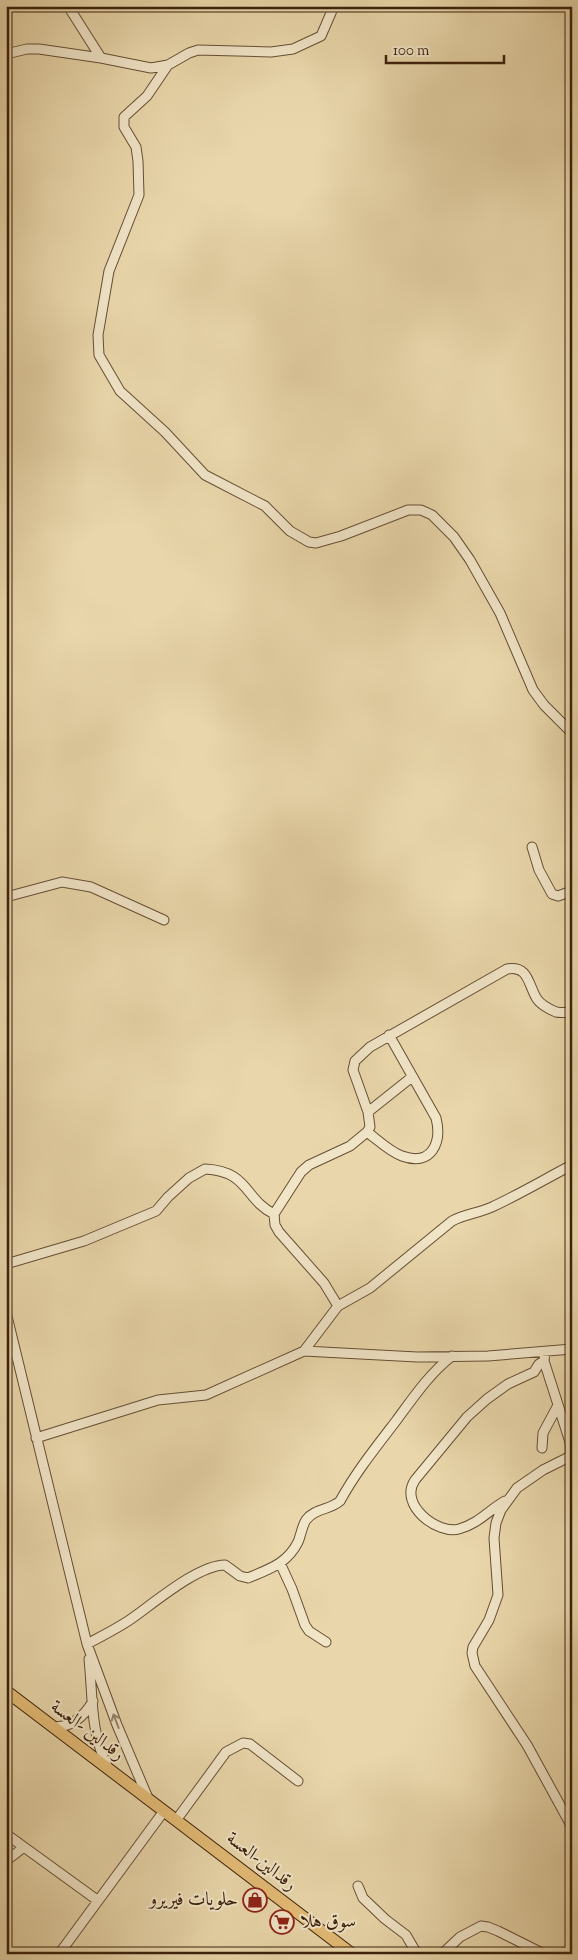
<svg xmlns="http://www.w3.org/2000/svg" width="578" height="1960" viewBox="0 0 578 1960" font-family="'Sorts Mill Goudy',Amiri,serif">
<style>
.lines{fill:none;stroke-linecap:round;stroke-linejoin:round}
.minor-casing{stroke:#664e34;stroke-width:11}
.major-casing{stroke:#3b210c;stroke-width:13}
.minor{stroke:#f1e5c8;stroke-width:9}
.major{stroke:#e4bc76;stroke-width:11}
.oneway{stroke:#96836a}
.labels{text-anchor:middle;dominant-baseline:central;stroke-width:4;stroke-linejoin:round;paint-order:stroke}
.street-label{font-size:19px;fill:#3b210c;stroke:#f1e5c8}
.poi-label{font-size:19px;fill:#3b210c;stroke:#f1e5c8;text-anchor:end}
</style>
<rect width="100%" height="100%" fill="#e9d7ab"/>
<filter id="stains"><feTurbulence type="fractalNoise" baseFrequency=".004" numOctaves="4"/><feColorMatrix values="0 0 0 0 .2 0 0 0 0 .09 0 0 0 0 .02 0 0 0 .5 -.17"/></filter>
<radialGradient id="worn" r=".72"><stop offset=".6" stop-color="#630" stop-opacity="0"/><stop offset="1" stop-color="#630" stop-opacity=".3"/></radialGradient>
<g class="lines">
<!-- minor casing -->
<g class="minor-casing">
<path id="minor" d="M 68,6 L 101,58
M 6,54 L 27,49 L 39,49 L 101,58 L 151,68 L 168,65 L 189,53 L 198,50 L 271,52 L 293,49 L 321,36 L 334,6
M 168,65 L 147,96 L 124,117 L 124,127 L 136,147 L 138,161 L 139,195 L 109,271 L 98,335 L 99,355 L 120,391 L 165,432 L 205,475 L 265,506 L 290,531 L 309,542 L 316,543 L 341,536 L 408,510 L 421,510 L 432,515 L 454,537 L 470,560 L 500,613 L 533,690 L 544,705 L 572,733
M 532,847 L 539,870 L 552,894 L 558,896 L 572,891
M 6,897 L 62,882 L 91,887 L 164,920
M 368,1112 L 412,1077
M 367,1132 C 378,1140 390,1152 402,1156 C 432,1167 442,1142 436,1118 L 389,1035
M 6,1264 L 84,1241 L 156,1211 L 168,1197 L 189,1178 L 205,1169 C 249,1171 244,1199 274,1214
M 338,1306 L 324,1283 L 279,1232 L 275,1225 L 274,1214 L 301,1172 L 309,1165 L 350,1146 L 367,1132 L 370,1127 L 368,1112 L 353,1070 L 355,1061 L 370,1047 L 507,969 C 529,965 528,985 537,999 C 541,1005 549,1009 556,1012 C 561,1013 567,1012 572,1012
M 6,1312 L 87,1644 L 117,1725 L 148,1798
M 304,1351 L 338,1306 L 370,1288 L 452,1221 C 465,1214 479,1213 492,1207 C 520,1194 545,1179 572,1165
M 545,1352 L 544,1361 L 570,1442 L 571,1452 L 569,1457 L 543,1470 L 517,1488 L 501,1510 L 496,1523 L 494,1538 L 498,1595 L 489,1620 L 473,1647 L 472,1653 L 475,1666 L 527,1745 L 572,1827
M 36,1438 L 158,1400 L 206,1395 L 304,1351 L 417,1357 L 488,1356 L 572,1349
M 542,1448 L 543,1433 L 557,1407
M 505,1501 C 489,1510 478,1524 459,1529 C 438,1535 398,1505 415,1480 L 467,1417 L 487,1399 L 508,1384 L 534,1372 L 539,1364 L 544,1361
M 280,1563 L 292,1589 L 305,1625 L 309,1631 L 326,1642
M 87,1644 C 102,1636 118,1628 131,1619 C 154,1603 198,1565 225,1565 L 240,1576 L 248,1578 C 269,1569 287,1564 298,1542 C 301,1535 302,1526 306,1520 C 315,1508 330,1510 340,1501 C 356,1472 376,1447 396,1421 C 413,1398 429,1374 452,1356
M 89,1659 C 93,1698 90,1732 108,1768
M 54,1727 C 72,1727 84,1717 93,1701
M 177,1819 L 226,1752 L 243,1743 L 250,1744 L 298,1781
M 6,1834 L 97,1900
M 6,1861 L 24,1847
M 358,1886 L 363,1898 L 385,1919 L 406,1935 L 417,1954
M 59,1954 L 164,1811
M 442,1954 L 460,1937 L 481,1926 L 488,1927 L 498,1931 L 544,1954
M 559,1954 L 572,1951"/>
</g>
<!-- major casing -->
<g class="major-casing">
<path id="major" d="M 6,1691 L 352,1954"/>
</g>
<!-- minor -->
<use href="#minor" class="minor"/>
<!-- major -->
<use href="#major" class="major"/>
</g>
<!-- one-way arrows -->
<defs><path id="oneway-shaft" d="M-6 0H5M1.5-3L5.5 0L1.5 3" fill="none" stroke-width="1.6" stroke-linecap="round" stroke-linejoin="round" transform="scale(1.25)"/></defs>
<use class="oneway" href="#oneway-shaft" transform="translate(116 1721) rotate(-111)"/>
<!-- icons -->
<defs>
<g id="shop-ring" transform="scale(1.25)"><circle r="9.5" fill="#f1e5c8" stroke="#8f2418" stroke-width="1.5"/><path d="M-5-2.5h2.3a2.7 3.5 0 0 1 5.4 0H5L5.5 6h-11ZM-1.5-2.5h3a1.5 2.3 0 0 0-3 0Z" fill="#8f2418"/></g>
<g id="supermarket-ring" transform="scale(1.25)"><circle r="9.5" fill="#f1e5c8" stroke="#8f2418" stroke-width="1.5"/><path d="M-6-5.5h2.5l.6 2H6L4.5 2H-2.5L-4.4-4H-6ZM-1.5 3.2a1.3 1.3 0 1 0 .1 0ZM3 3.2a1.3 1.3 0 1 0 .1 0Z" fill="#8f2418"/></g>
</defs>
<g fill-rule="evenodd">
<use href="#shop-ring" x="255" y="1900"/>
<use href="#supermarket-ring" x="282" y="1922"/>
</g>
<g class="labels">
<!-- street labels -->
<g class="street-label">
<text transform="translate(87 1731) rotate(37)">رقدالين -العسة</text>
<text transform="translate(261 1862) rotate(38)">رقدالين-العسة</text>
</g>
<!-- poi labels -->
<g class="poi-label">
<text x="238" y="1900">حلويات فيريرو</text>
<text x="300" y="1922" text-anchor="start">سوق هلا</text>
</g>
</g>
<!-- margin -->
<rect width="578" height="1960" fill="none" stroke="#e9d7ab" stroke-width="25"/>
<rect x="8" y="8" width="563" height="1945" fill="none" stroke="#3b210c" stroke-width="2.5"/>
<rect x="12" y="12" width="553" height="1935" fill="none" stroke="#3b210c"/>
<!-- scale -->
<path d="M386 55v8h118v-8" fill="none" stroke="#3b210c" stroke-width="2.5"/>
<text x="393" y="55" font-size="15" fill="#3b210c" stroke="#f1e5c8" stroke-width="4" paint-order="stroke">100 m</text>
<rect width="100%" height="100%" filter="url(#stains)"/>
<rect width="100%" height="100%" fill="url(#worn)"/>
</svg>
